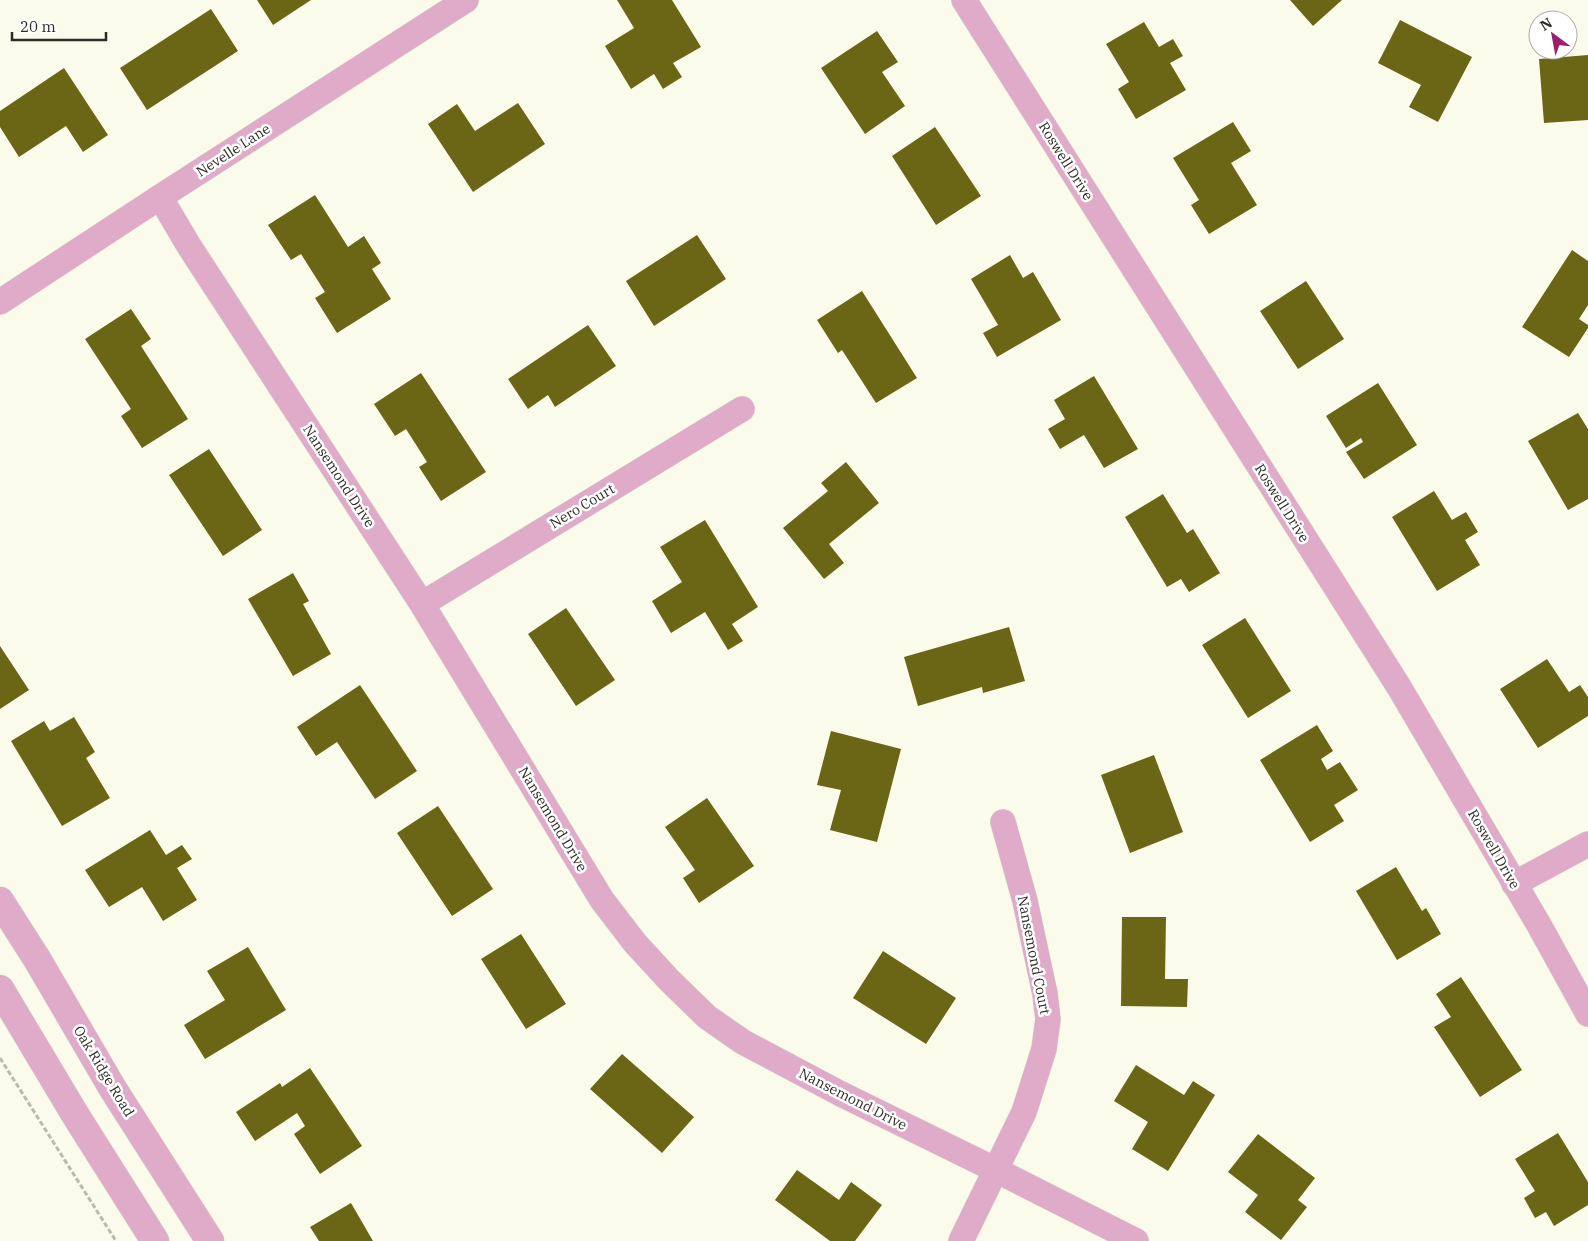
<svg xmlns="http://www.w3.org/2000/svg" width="1588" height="1241" viewBox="0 0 1588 1241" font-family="'IBM Plex Serif',serif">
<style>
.building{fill:#6a6615}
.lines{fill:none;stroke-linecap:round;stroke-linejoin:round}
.minor-casing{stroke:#d6d6c8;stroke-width:26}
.tertiary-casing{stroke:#d6d6c8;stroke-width:29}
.path{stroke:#babaad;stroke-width:3;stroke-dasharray:5 2.5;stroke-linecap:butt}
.minor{stroke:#dfabc8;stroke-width:25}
.tertiary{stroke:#dfabc8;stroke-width:28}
.labels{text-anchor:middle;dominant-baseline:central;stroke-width:5;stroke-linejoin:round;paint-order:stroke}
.street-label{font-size:14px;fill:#2c2c26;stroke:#fff}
</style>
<rect width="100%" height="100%" fill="#fbfbeb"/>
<!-- building -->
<path class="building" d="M 257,0 L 311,0 L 273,25 Z
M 617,0 L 672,0 L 701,47 L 673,63 L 682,77 L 663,89 L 654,74 L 631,89 L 605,46 L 634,28 Z
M 1290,0 L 1342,0 L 1313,26 Z
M 211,9 L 238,51 L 147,110 L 120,68 Z
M 1400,20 L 1472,57 L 1438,122 L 1409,107 L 1421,85 L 1378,63 Z
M 1144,22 L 1159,47 L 1173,39 L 1183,56 L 1170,63 L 1186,90 L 1136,119 L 1118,89 L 1129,82 L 1106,44 Z
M 877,31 L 898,62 L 882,72 L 905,106 L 865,134 L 821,68 Z
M 1588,55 L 1588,120 L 1544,123 L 1539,59 Z
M 64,68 L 108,135 L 83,152 L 66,126 L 19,157 L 0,127 L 0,111 Z
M 518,103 L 545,144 L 473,192 L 428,124 L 457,104 L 475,131 Z
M 1233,122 L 1251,151 L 1231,163 L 1257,205 L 1209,234 L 1191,205 L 1199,200 L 1173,158 Z
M 935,127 L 981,196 L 936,225 L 892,156 Z
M 315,195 L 348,247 L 364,236 L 381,263 L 372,269 L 391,299 L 337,333 L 315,298 L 325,292 L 301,254 L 291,260 L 268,225 Z
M 697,235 L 726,279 L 654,326 L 626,281 Z
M 1572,250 L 1588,261 L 1588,305 L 1579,319 L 1588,325 L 1588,328 L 1569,357 L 1522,327 Z
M 1010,255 L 1023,278 L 1033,272 L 1061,320 L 997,357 L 983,333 L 998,325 L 971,279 Z
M 1306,281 L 1344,339 L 1298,369 L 1260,311 Z
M 862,291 L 917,378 L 876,403 L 842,350 L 838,353 L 817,320 Z
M 131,309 L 151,339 L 141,346 L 188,419 L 142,448 L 121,416 L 131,409 L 85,339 Z
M 588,325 L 616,366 L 555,407 L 548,395 L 528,409 L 508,379 Z
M 421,373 L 486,472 L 441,501 L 419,467 L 427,462 L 406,429 L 395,436 L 374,404 Z
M 1094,376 L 1138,449 L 1104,468 L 1084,435 L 1060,449 L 1048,429 L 1065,419 L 1054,400 Z
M 1378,383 L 1417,445 L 1364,479 L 1346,452 L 1363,442 L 1361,438 L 1346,448 L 1326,416 Z
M 1578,413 L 1588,429 L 1588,499 L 1568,510 L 1528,441 Z
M 209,449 L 262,530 L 223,556 L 169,475 Z
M 846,462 L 879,503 L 829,544 L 844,563 L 824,579 L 783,528 L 828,491 L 821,483 Z
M 1434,491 L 1452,520 L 1466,512 L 1478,532 L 1465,540 L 1480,565 L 1437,591 L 1392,517 Z
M 1163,494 L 1187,533 L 1193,529 L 1220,573 L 1189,592 L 1181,579 L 1167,587 L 1125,517 Z
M 705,520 L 758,607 L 732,624 L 743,641 L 728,650 L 705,612 L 671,633 L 652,601 L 682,582 L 660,547 Z
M 293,573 L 309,601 L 303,604 L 331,654 L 293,676 L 248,599 Z
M 566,608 L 615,680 L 576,706 L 528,634 Z
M 1245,618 L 1291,691 L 1248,718 L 1202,645 Z
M 1009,627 L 1025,681 L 983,693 L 982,687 L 918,706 L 904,657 Z
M 0,646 L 29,690 L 0,709 Z
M 1547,659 L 1569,692 L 1580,685 L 1588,697 L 1588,716 L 1538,748 L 1500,689 Z
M 360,685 L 417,771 L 375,799 L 337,742 L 316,756 L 297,727 Z
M 74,717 L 95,752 L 86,758 L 110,798 L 62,826 L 11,741 L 44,721 L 50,731 Z
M 1317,725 L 1333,751 L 1321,759 L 1327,770 L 1340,762 L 1358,790 L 1334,805 L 1344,821 L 1310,842 L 1260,760 Z
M 831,731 L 901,749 L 877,842 L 830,830 L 841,790 L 817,785 Z
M 1154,755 L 1183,832 L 1130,853 L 1101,775 Z
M 707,798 L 754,866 L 699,903 L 683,878 L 695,870 L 665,827 Z
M 438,806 L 493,889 L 452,916 L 397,833 Z
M 150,830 L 166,855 L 182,845 L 192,859 L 177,868 L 197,900 L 163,921 L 142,887 L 109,907 L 85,870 Z
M 1396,867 L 1422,911 L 1426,908 L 1441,934 L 1397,960 L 1356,891 Z
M 1122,917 L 1166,917 L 1165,979 L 1188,979 L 1187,1007 L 1121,1006 Z
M 521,934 L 566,1004 L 526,1029 L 481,959 Z
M 248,947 L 286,1010 L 205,1059 L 184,1025 L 225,1000 L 207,971 Z
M 883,951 L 956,998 L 926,1044 L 853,998 Z
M 1461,977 L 1522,1070 L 1480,1097 L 1434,1027 L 1451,1017 L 1436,994 Z
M 622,1054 L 694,1117 L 662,1153 L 590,1089 Z
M 1136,1065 L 1184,1095 L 1193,1081 L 1215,1095 L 1168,1171 L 1132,1149 L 1148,1122 L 1114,1101 Z
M 310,1068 L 362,1146 L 320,1174 L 294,1134 L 305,1126 L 297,1113 L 255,1141 L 236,1112 L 280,1083 L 282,1087 Z
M 1558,1133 L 1588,1182 L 1588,1205 L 1554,1226 L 1546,1212 L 1535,1218 L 1524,1198 L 1535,1191 L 1515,1159 Z
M 1258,1134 L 1315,1178 L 1298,1200 L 1307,1207 L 1281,1240 L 1245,1212 L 1258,1195 L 1228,1172 Z
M 797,1170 L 839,1200 L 851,1182 L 882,1205 L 855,1241 L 830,1241 L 775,1200 Z
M 351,1203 L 373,1241 L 319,1241 L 310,1227 Z"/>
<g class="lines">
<!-- minor casing -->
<g class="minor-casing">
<path id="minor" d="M 964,0 L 1399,687 L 1539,925 L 1588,1014
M 160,197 L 189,246 L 422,604 L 602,900 L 635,943 L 669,980 L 707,1017 L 743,1042 L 841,1094 L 996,1170 L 1136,1241
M 0,302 L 160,197 L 466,0
M 422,604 L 742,409
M 1514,884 L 1588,844
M 961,1241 L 1024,1112 L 1044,1049 L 1048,1019 L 1045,994 L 1025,901 L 1003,822"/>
</g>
<!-- tertiary casing -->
<g class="tertiary-casing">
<path id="tertiary" d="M 0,901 L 37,959 L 113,1089 L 210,1241
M 0,989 L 76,1116 L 155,1241"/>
</g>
<!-- path -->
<path class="path" d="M 0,1058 L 116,1241"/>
<!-- minor -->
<use href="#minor" class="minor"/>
<!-- tertiary -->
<use href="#tertiary" class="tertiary"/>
</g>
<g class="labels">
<!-- street labels -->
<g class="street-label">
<text transform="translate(233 150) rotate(-33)">Nevelle Lane</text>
<text transform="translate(1066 161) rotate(58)">Roswell Drive</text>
<text transform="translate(339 476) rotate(57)">Nansemond Drive</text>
<text transform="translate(1282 503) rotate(58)">Roswell Drive</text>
<text transform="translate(582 506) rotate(-31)">Nero Court</text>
<text transform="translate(553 819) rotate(59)">Nansemond Drive</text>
<text transform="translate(1494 849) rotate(60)">Roswell Drive</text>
<text transform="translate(1034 955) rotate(79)">Nansemond Court</text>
<text transform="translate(104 1071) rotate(59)">Oak Ridge Road</text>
<text transform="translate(853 1099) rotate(27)">Nansemond Drive</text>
</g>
</g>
<!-- north arrow -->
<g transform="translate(1553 35) rotate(328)"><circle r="24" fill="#ffffff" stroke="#ababa8"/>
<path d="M0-4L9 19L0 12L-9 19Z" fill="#9b1e74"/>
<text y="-8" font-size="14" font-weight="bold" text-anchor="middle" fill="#2c2c26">N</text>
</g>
<!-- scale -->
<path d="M12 32v8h94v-8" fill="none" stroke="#2c2c26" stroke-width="2.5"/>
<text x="20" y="32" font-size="15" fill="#2c2c26" stroke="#ffffff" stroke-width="4" paint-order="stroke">20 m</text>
</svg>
